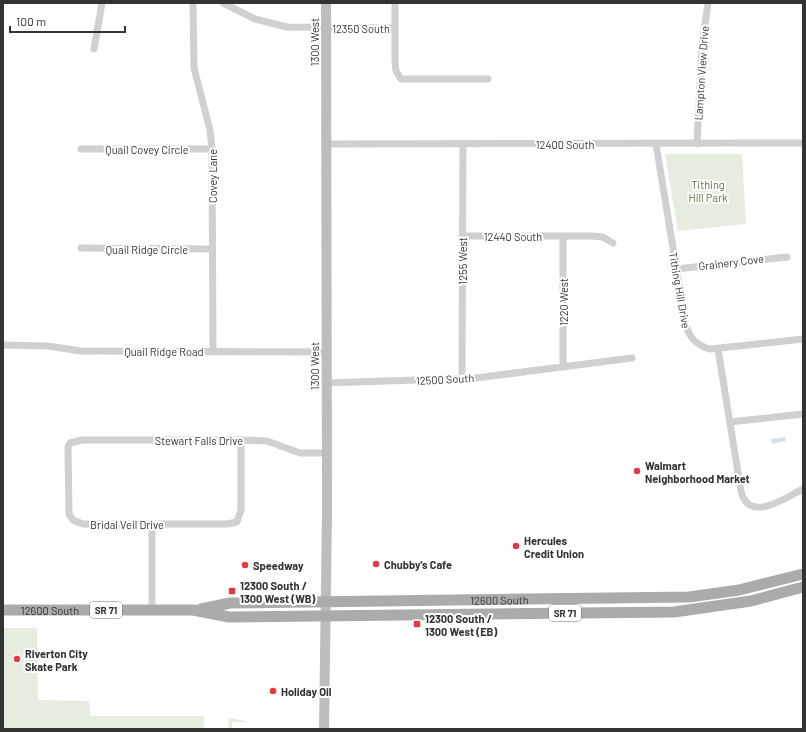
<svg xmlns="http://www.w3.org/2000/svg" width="806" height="732" viewBox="0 0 806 732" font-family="Barlow,sans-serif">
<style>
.green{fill:#e6ecdf}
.water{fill:#cfe2ee}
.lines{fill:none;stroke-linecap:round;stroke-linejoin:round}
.street{stroke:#d0d0d0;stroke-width:7}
.secondary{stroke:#bdbdbd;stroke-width:10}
.primary{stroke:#ababab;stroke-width:11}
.poi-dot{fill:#e63946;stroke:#fff;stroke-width:1.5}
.labels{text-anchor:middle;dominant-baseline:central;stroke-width:4;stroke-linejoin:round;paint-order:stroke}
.shield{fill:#fff;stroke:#707070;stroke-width:1}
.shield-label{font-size:10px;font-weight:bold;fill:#333}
.street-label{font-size:11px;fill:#333;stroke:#fff}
.park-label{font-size:11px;fill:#56703f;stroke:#fff}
.poi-label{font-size:11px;font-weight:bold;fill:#333;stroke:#fff;text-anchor:start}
</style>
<rect width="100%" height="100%" fill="#fff"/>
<!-- green -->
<path class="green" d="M 665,154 L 742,154 L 746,224 L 678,231 Z
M 3,628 L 37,628 L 38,700 L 89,701 L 90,716 L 204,716 L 204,729 L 3,729 Z
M 229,718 L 251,722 L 232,722 L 232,729 L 228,729 Z"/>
<!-- water -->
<path class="water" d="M 785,437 L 786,441 L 772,444 L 771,439 Z"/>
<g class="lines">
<!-- street -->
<path class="street" d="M 193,3 L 194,68 L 210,130 L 212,149 L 213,352
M 223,3 L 255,19 L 287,27 L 395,28
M 395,3 L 395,62 L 396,71 L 401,79 L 488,79
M 94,49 L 102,3
M 326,144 L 803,143
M 656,144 L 685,321 C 688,337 696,345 710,349 L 803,339
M 697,144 L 702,46 L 708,3
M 81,149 L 212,149
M 462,236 L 591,236 L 603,237 L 613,243
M 563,236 L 563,367
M 81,248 L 212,249
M 676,269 L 787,257
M 3,345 L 48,346 L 81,351 L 326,352
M 718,349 L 741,491 C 749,524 785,498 803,489
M 462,379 L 463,144
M 326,383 L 476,378 L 632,358
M 730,422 L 803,414
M 241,440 L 241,510 L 237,522 L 227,524 L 83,524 L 73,520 L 69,514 L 68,447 L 70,443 L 82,440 L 241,440 L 267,441 L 300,453 L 327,453
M 152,524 L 152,610"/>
<!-- secondary -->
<path class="secondary" d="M 324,729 L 327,512 L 326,3"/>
<!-- primary -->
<g class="primary">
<path id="s1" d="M 201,609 L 230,603 L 689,597 L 739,590 L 803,574"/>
<path id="s2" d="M 3,610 L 193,610 L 229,617 L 674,612 L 751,601 L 803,587"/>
</g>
</g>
<!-- markers -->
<g class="poi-dot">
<circle cx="637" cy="471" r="4"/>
<circle cx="516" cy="546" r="4"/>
<circle cx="376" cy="564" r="4"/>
<circle cx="245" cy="565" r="4"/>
<rect x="228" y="587" width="8" height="8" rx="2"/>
<rect x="413" y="620" width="8" height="8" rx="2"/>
<circle cx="17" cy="659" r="4"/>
<circle cx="273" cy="691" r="4"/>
</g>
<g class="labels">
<!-- shield labels -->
<g class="shield">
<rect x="90" y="602" width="32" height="16" rx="3"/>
<rect x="549" y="605" width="32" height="16" rx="3"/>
</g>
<g class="shield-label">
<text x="106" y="610">SR 71</text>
<text x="565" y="613">SR 71</text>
</g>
<!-- street labels -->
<g class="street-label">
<text x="361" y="28">12350 South</text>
<text transform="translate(314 42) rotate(-90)">1300 West</text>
<text transform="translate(701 73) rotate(-86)">Lampton View Drive</text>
<text x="565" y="144">12400 South</text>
<text x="147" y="149">Quail Covey Circle</text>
<text transform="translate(212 176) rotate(-90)">Covey Lane</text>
<text x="513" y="236">12440 South</text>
<text x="147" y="249">Quail Ridge Circle</text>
<text transform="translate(462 261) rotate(-90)">1255 West</text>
<text transform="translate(731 262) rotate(-7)">Grainery Cove</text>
<text transform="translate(680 290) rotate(80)">Tithing Hill Drive</text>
<text transform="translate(563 302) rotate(-90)">1220 West</text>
<text x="164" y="351">Quail Ridge Road</text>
<text transform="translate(314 366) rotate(-90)">1300 West</text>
<text transform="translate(445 379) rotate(-3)">12500 South</text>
<text x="199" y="440">Stewart Falls Drive</text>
<text x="127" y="524">Bridal Veil Drive</text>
<text stroke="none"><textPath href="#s1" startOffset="299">12600 South</textPath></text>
<text stroke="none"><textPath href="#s2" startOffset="47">12600 South</textPath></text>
</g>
<!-- park labels -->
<g class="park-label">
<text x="708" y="184">Tithing<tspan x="708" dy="13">Hill Park</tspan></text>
</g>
<!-- poi labels -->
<g class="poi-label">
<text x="645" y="465">Walmart<tspan x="645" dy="13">Neighborhood Market</tspan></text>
<text x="524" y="540">Hercules<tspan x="524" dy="13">Credit Union</tspan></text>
<text x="384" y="564">Chubby's Cafe</text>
<text x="253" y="565">Speedway</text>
<text x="240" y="585">12300 South /<tspan x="240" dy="13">1300 West (WB)</tspan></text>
<text x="425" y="618">12300 South /<tspan x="425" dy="13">1300 West (EB)</tspan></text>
<text x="25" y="653">Riverton City<tspan x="25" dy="13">Skate Park</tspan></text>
<text x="281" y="691">Holiday Oil</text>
</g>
</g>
<!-- border -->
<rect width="806" height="732" fill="none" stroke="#333333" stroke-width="8"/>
<!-- scale -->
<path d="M10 26v6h115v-6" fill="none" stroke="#333333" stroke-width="2"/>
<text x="16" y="26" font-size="12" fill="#333333" stroke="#ffffff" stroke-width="3" paint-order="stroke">100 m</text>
</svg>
